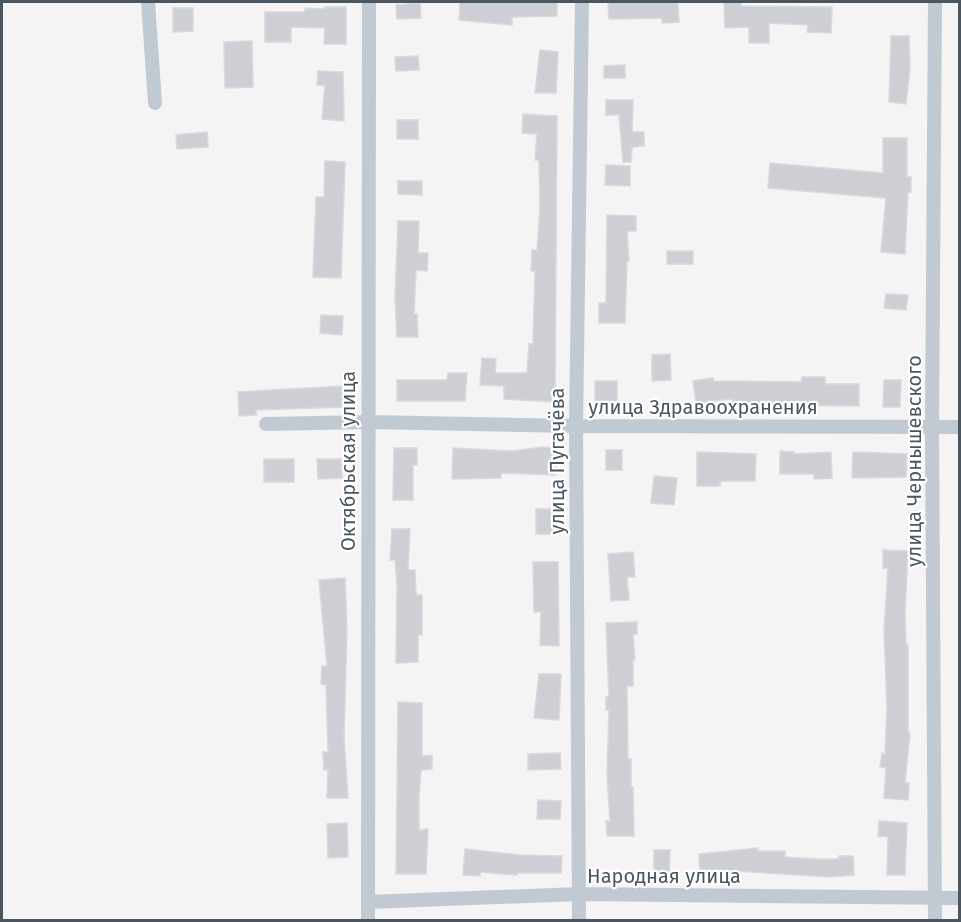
<svg xmlns="http://www.w3.org/2000/svg" width="961" height="922" viewBox="0 0 961 922" font-family="'Fira Sans',sans-serif">
<style>
.building{fill:#cdcfd5;stroke:#d7d9de;stroke-width:1.5}
.lines{fill:none;stroke-linecap:round;stroke-linejoin:round}
.street{stroke:#c1cad2;stroke-width:14}
.labels{text-anchor:middle;dominant-baseline:central;stroke-width:4.5;stroke-linejoin:round;paint-order:stroke}
.street-label{font-size:20px;fill:#4a5661;stroke:#fff}
</style>
<rect width="100%" height="100%" fill="#f5f3f3"/>
<!-- building -->
<path class="building" d="M 460,2 L 557,2 L 557,16 L 512,17 L 512,25 L 459,20 Z
M 608,2 L 678,2 L 679,22 L 662,23 L 662,18 L 609,19 Z
M 724,2 L 741,2 L 741,6 L 832,7 L 831,33 L 807,32 L 808,25 L 769,23 L 769,43 L 749,43 L 749,27 L 725,28 Z
M 420,3 L 421,18 L 397,19 L 396,5 Z
M 325,7 L 346,7 L 346,44 L 324,44 L 325,28 L 291,27 L 291,42 L 265,42 L 265,12 L 305,12 L 305,8 L 325,9 Z
M 173,8 L 193,8 L 193,31 L 173,32 Z
M 891,36 L 909,36 L 910,68 L 906,104 L 889,102 Z
M 252,41 L 253,87 L 225,88 L 224,42 Z
M 540,50 L 558,52 L 556,93 L 535,93 Z
M 418,56 L 419,70 L 396,71 L 395,57 Z
M 625,65 L 625,78 L 604,78 L 604,66 Z
M 318,71 L 343,72 L 344,121 L 322,119 L 325,85 L 317,85 Z
M 606,100 L 633,100 L 632,132 L 644,132 L 644,146 L 632,147 L 631,162 L 623,162 L 619,115 L 606,115 Z
M 523,114 L 557,116 L 555,402 L 504,399 L 504,386 L 480,385 L 482,358 L 496,359 L 495,373 L 527,373 L 529,344 L 533,344 L 535,271 L 531,271 L 532,250 L 537,250 L 540,208 L 539,160 L 535,160 L 537,134 L 522,133 Z
M 397,120 L 418,120 L 418,139 L 397,139 Z
M 207,132 L 208,147 L 177,149 L 176,135 Z
M 883,138 L 907,138 L 907,177 L 911,177 L 911,192 L 908,192 L 905,254 L 881,252 L 886,198 L 768,188 L 770,163 L 883,173 Z
M 325,161 L 345,162 L 341,278 L 313,277 L 316,197 L 324,197 Z
M 606,165 L 630,166 L 630,186 L 605,185 Z
M 398,181 L 422,181 L 422,195 L 398,194 Z
M 607,215 L 636,216 L 636,231 L 627,231 L 629,260 L 627,261 L 625,323 L 599,323 L 599,303 L 606,303 Z
M 398,221 L 419,221 L 418,253 L 428,253 L 427,271 L 416,270 L 414,314 L 417,314 L 418,337 L 397,337 L 395,298 Z
M 667,251 L 693,251 L 693,264 L 667,264 Z
M 886,294 L 908,295 L 906,310 L 884,308 Z
M 321,315 L 343,316 L 342,335 L 320,333 Z
M 670,354 L 671,380 L 652,381 L 652,355 Z
M 448,373 L 467,373 L 465,401 L 397,401 L 397,380 L 447,380 Z
M 802,377 L 825,377 L 825,384 L 859,384 L 859,406 L 787,405 L 787,410 L 764,410 L 764,405 L 732,404 L 732,399 L 696,403 L 693,381 L 713,378 L 714,381 L 801,382 Z
M 884,380 L 901,380 L 900,407 L 883,407 Z
M 595,381 L 617,381 L 617,403 L 595,403 Z
M 344,386 L 345,407 L 256,410 L 256,415 L 239,416 L 238,392 Z
M 543,447 L 558,448 L 556,475 L 501,473 L 501,478 L 452,479 L 453,448 L 512,451 Z
M 394,448 L 417,448 L 417,465 L 413,465 L 413,500 L 393,500 Z
M 606,450 L 622,450 L 622,470 L 606,470 Z
M 780,451 L 794,452 L 794,454 L 831,452 L 832,478 L 814,479 L 814,474 L 780,474 Z
M 697,452 L 756,454 L 755,481 L 720,481 L 720,486 L 697,486 Z
M 853,452 L 907,454 L 906,477 L 852,478 Z
M 264,459 L 294,459 L 294,482 L 264,482 Z
M 317,459 L 342,459 L 342,478 L 318,479 Z
M 654,476 L 677,478 L 674,505 L 651,503 Z
M 536,509 L 557,509 L 557,534 L 536,534 Z
M 392,529 L 410,529 L 408,570 L 415,570 L 416,595 L 422,595 L 422,635 L 418,635 L 418,662 L 396,663 L 397,586 L 395,560 L 390,560 Z
M 883,550 L 908,551 L 905,614 L 906,645 L 908,645 L 908,733 L 910,733 L 905,783 L 909,783 L 908,800 L 884,798 L 886,768 L 880,767 L 882,753 L 885,754 L 887,709 L 884,631 L 888,568 L 883,568 Z
M 633,552 L 635,577 L 627,577 L 629,600 L 611,601 L 608,554 Z
M 533,562 L 558,562 L 559,646 L 540,645 L 541,612 L 534,612 Z
M 345,578 L 347,630 L 344,737 L 348,798 L 327,798 L 328,769 L 324,770 L 323,752 L 328,752 L 326,685 L 321,684 L 322,666 L 327,666 L 319,580 Z
M 637,622 L 637,634 L 633,635 L 635,660 L 633,660 L 633,686 L 627,686 L 628,759 L 631,759 L 631,787 L 633,787 L 634,836 L 607,836 L 606,821 L 610,821 L 607,773 L 609,710 L 606,710 L 606,697 L 609,697 L 606,623 Z
M 539,674 L 561,674 L 559,720 L 534,718 Z
M 398,702 L 422,703 L 422,756 L 432,755 L 432,769 L 421,770 L 419,796 L 419,830 L 428,829 L 426,874 L 396,874 Z
M 560,753 L 561,769 L 528,770 L 528,754 Z
M 538,800 L 561,801 L 560,819 L 537,819 Z
M 879,821 L 907,823 L 905,875 L 887,875 L 888,837 L 878,836 Z
M 347,823 L 348,857 L 328,858 L 327,824 Z
M 758,848 L 758,851 L 785,851 L 785,857 L 816,859 L 839,859 L 839,856 L 853,856 L 854,875 L 830,877 L 735,871 L 700,873 L 699,854 Z
M 465,849 L 519,855 L 562,856 L 561,873 L 517,873 L 517,875 L 480,872 L 480,876 L 463,875 Z
M 654,850 L 670,850 L 669,874 L 654,874 Z"/>
<g class="lines">
<!-- street -->
<path class="street" d="M 148,2 L 155,103
M 935,2 L 932,426 L 935,920
M 266,424 L 368,422 L 576,426 L 960,427
M 368,902 L 579,894 L 960,898
M 368,920 L 369,2
M 579,920 L 576,426 L 582,2"/>
</g>
<g class="labels">
<!-- street labels -->
<g class="street-label">
<text x="703" y="407">улица Здравоохранения</text>
<text transform="translate(348 461) rotate(-90)">Октябрьская улица</text>
<text transform="translate(557 461) rotate(-90)">улица Пугачёва</text>
<text transform="translate(914 461) rotate(-90)">улица Чернышевского</text>
<text x="664" y="876">Народная улица</text>
</g>
</g>
<!-- border -->
<rect width="961" height="922" fill="none" stroke="#4a5661" stroke-width="6"/>
</svg>
